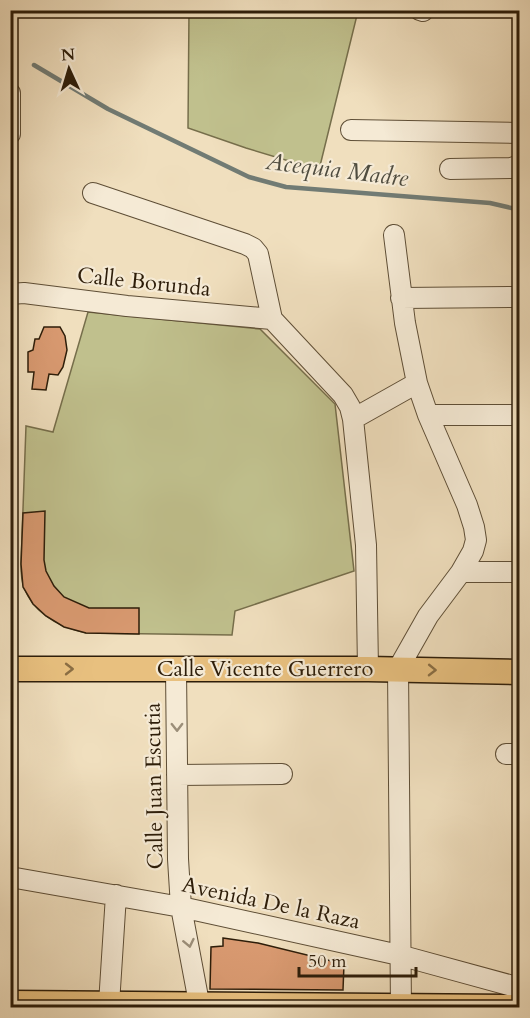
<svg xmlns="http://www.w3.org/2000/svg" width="530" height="1018" viewBox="0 0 530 1018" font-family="Cardo,serif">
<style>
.green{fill:#c0c08d;stroke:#766e4b;stroke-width:1.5}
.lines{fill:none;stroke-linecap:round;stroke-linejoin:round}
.stream{stroke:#717b74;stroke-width:4.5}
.building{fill:#d89970;stroke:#2d1d09;stroke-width:1.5}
.minor-casing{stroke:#5e4e36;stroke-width:22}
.major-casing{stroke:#2d1d09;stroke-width:27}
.minor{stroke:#f5ead5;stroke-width:20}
.major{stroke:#e8c07f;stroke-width:24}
.oneway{stroke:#8a6e44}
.oneway2{stroke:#9b8e79}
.labels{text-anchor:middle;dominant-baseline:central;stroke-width:4.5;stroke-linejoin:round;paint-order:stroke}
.street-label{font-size:22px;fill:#2d1d09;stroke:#f5ead5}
.water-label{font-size:24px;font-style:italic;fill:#4f4c3f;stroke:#f5ead5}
</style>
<rect width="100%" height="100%" fill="#f0dfbe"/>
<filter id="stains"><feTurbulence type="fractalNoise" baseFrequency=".00333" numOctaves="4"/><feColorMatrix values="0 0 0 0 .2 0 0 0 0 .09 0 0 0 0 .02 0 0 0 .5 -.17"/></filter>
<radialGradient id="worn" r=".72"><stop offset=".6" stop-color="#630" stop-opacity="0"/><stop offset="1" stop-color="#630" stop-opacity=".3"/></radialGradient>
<!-- green -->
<path class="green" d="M 189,11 L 358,11 L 319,170 L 246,148 L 188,128 Z
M 88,312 L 260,329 L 335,404 L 354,571 L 235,611 L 232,635 L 86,633 C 60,627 34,615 24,587 C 21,580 21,571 21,564 L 26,426 L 53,432 Z"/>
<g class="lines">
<!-- stream -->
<path class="stream" d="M 34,65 L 108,109 L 249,177 L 286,187 L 490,203 L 520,210"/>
</g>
<!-- building -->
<path class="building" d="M 44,327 L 60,327 L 65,336 L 67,350 L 63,367 L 58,375 L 49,374 L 46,390 L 32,389 L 34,372 L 28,372 L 28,352 L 33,350 L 35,339 L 39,339 Z
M 45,511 L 44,560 L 46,571 L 54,586 L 64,597 L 89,608 L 139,608 L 139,634 L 86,633 L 64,627 L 46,616 L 33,604 L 23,587 L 21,564 L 23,513 Z
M 223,938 L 258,943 L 344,964 L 343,990 L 210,989 L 211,947 L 223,946 Z"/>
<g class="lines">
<!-- minor casing -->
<g class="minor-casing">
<path id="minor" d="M 420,10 L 423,11
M 10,93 L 10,134
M 351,130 L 520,133
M 450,169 L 511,168 L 520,165
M 93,193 L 245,244 L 253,248 L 258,254 L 272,319
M 394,235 L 405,323 L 417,383 L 428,415 L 467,505 L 474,527 L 476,540 L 473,551 L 461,572 L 428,616 L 398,669 L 401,1008
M 10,294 L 24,293 L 127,306 L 272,319
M 401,298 L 520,297
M 272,319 L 343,395 L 350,407 L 353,419 L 366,545 L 368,669
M 428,415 L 520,415
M 353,419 L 417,383
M 461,572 L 520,572
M 176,669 L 178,859 L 181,907 L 200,1008
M 506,754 L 520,754
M 177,775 L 282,774
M 10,877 L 181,907 L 399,955 L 520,988
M 109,1004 L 116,895"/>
</g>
<!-- major casing -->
<g class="major-casing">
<path id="major" d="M 10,669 L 368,669 L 520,672
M 10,1003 L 520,1007"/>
</g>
<!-- minor -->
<use href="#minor" class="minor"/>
<!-- major -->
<use href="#major" class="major"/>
</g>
<!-- one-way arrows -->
<defs><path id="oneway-chevron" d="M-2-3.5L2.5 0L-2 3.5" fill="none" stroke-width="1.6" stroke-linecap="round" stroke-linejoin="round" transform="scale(1.5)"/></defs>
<g class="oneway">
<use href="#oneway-chevron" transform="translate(69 669)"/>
<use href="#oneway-chevron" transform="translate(432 670) rotate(1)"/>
</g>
<g class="oneway2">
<use href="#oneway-chevron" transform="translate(177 727) rotate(89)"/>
<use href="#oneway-chevron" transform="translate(189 943) rotate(78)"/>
</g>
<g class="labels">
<!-- street labels -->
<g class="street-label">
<text transform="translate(144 282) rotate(6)">Calle Borunda</text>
<text x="265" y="669">Calle Vicente Guerrero</text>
<text transform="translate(154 786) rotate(-91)">Calle Juan Escutia</text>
<text transform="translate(271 903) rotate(12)">Avenida De la Raza</text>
</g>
<!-- water labels -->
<g class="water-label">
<text transform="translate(337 170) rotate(7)">Acequia Madre</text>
</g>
</g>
<!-- margin -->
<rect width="530" height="1018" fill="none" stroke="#f0dfbe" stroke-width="36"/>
<rect x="12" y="12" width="506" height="994" fill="none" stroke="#2d1d09" stroke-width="3"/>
<rect x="18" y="18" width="494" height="982" fill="none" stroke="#2d1d09" stroke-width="1.5"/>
<!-- north arrow -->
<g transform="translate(69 69) rotate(356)" stroke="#f5ead5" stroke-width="4.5" paint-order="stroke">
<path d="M0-4.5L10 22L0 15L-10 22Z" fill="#2d1d09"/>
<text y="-9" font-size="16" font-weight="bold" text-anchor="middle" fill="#2d1d09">N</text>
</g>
<!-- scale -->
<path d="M299 967v9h117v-9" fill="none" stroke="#2d1d09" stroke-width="3"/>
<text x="308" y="967" font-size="18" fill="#2d1d09" stroke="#f5ead5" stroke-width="4.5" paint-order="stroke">50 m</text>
<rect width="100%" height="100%" filter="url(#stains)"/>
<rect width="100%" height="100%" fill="url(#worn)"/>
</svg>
